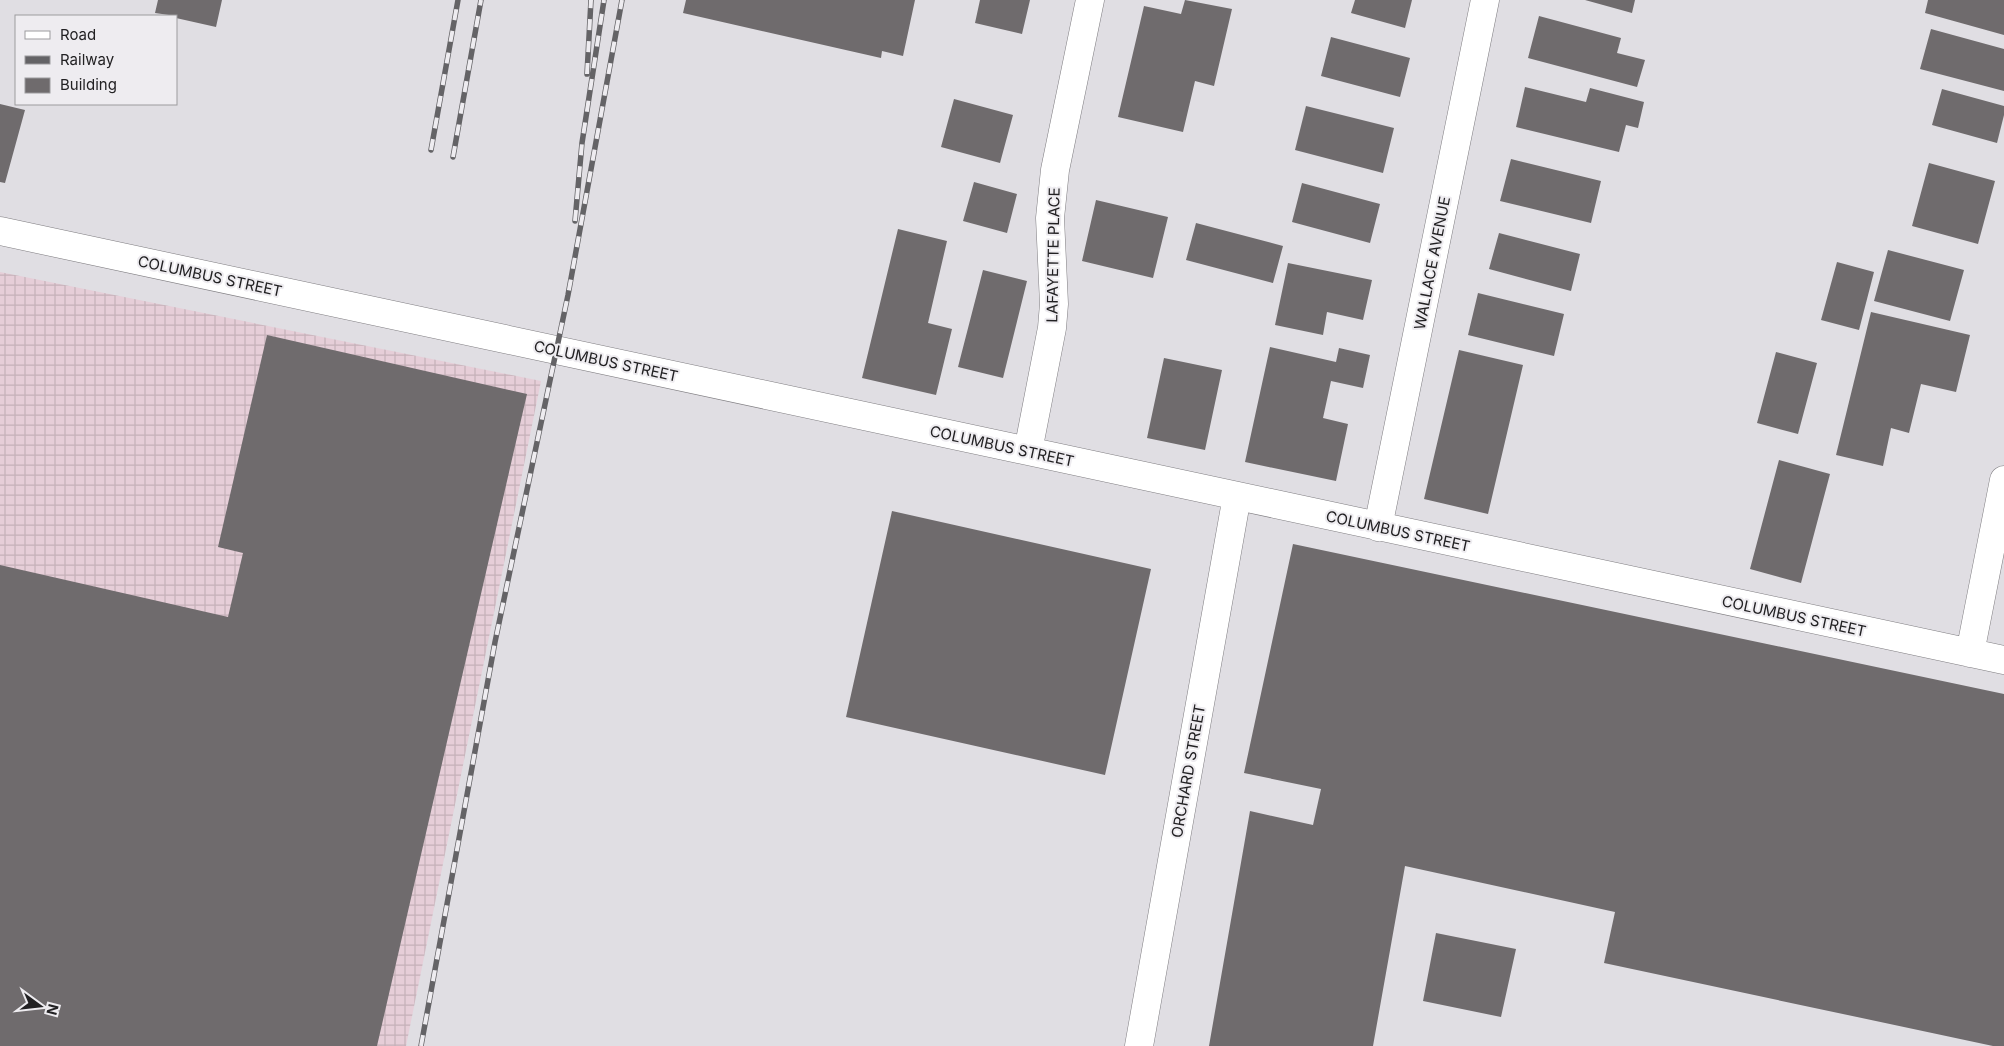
<svg xmlns="http://www.w3.org/2000/svg" width="2004" height="1046" viewBox="0 0 2004 1046" font-family="Inter,sans-serif">
<style>
.industrial{fill:url(#industrial-grid)}
.building{fill:#6f6b6d}
.lines{fill:none;stroke-linecap:round;stroke-linejoin:round}
.minor-casing{stroke:#7f7d81;stroke-width:29}
.minor{stroke:#fff;stroke-width:28}
.rail-casing{stroke:#646366;stroke-width:5.5}
.rail{stroke:#eeecf0;stroke-width:4;stroke-dasharray:11;stroke-linecap:butt}
.labels{text-anchor:middle;dominant-baseline:central;stroke-width:4;stroke-linejoin:round;paint-order:stroke}
.street-label{font-size:15px;fill:#222123;stroke:#eeecf0}
</style>
<defs>
<pattern id="industrial-grid" width="8" height="8" patternUnits="userSpaceOnUse" patternTransform="scale(1.25)"><rect width="8" height="8" fill="#e6ced8"/><path d="M0 4h8M4 0v8" fill="none" stroke="#c5b1b9"/></pattern>
</defs>
<rect width="100%" height="100%" fill="#e0dee3"/>
<!-- industrial -->
<path class="industrial" d="M 0,272 L 541,381 L 406,1046 L 0,1046 Z"/>
<!-- building -->
<path class="building" d="M 158,0 L 222,0 L 216,27 L 176,18 L 176,16 L 155,13 Z
M 686,0 L 915,0 L 903,56 L 882,51 L 881,58 L 683,13 Z
M 980,0 L 1030,0 L 1022,34 L 975,23 Z
M 1185,0 L 1232,9 L 1214,86 L 1195,81 L 1183,132 L 1118,117 L 1144,6 L 1181,14 Z
M 1355,0 L 1412,0 L 1405,28 L 1351,13 Z
M 1585,0 L 1635,0 L 1632,13 Z
M 1928,0 L 2004,0 L 2004,35 L 1925,13 Z
M 1539,16 L 1621,38 L 1617,53 L 1645,60 L 1637,87 L 1528,58 Z
M 1931,29 L 2004,49 L 2004,91 L 1920,69 Z
M 1331,37 L 1410,58 L 1400,97 L 1321,76 Z
M 1525,87 L 1586,102 L 1590,88 L 1644,102 L 1638,128 L 1626,125 L 1619,152 L 1516,127 Z
M 1942,89 L 2004,106 L 2004,115 L 1997,143 L 1932,125 Z
M 954,99 L 1013,115 L 1000,163 L 941,147 Z
M 0,104 L 25,110 L 5,183 L 0,182 Z
M 1306,106 L 1394,128 L 1383,173 L 1295,150 Z
M 1511,159 L 1601,181 L 1591,223 L 1500,201 Z
M 1929,163 L 1995,181 L 1978,244 L 1912,226 Z
M 974,182 L 1017,194 L 1007,233 L 963,221 Z
M 1302,183 L 1380,204 L 1370,243 L 1292,222 Z
M 1096,200 L 1168,217 L 1153,278 L 1082,261 Z
M 1196,223 L 1283,246 L 1273,283 L 1186,260 Z
M 898,229 L 947,241 L 928,323 L 952,329 L 936,395 L 862,378 Z
M 1499,233 L 1580,254 L 1571,291 L 1489,269 Z
M 1888,250 L 1964,270 L 1950,321 L 1874,301 Z
M 1837,262 L 1874,272 L 1859,330 L 1821,320 Z
M 1288,263 L 1372,280 L 1363,320 L 1327,312 L 1323,335 L 1275,325 Z
M 983,270 L 1027,281 L 1003,378 L 958,367 Z
M 1478,293 L 1564,314 L 1554,356 L 1468,335 Z
M 1871,312 L 1970,335 L 1956,392 L 1921,384 L 1909,433 L 1891,428 L 1883,466 L 1836,455 Z
M 267,335 L 527,394 L 377,1046 L 0,1046 L 0,565 L 228,617 L 243,553 L 218,547 Z
M 1270,347 L 1336,362 L 1339,348 L 1370,355 L 1363,388 L 1331,381 L 1323,418 L 1348,424 L 1336,481 L 1245,462 Z
M 1459,350 L 1523,365 L 1488,514 L 1424,499 Z
M 1776,352 L 1817,363 L 1798,434 L 1757,423 Z
M 1164,358 L 1222,370 L 1205,450 L 1147,438 Z
M 1779,460 L 1830,474 L 1801,583 L 1750,569 Z
M 892,511 L 1151,569 L 1105,775 L 846,717 Z
M 1293,544 L 2004,694 L 2004,1046 L 1993,1046 L 1604,963 L 1615,912 L 1405,866 L 1373,1046 L 1209,1046 L 1250,811 L 1313,825 L 1321,789 L 1244,773 Z
M 1436,933 L 1516,949 L 1501,1017 L 1423,1001 Z"/>
<g class="lines">
<!-- minor casing -->
<g class="minor-casing">
<path id="minor" d="M 0,231 L 2004,660
M 1028,451 L 1052,328 L 1054,304 L 1050,218 L 1055,170 L 1090,0
M 1378,527 L 1485,0
M 1970,653 L 2004,480
M 1139,1046 L 1237,496"/>
</g>
<!-- minor -->
<use href="#minor" class="minor"/>
<!-- rail casing -->
<g class="rail-casing">
<path id="rail" d="M 587,74 L 591,0
M 431,150 L 458,0
M 453,157 L 481,0
M 575,221 L 582,143 L 604,0
M 421,1046 L 495,642 L 568,295 L 622,0"/>
</g>
<!-- rail -->
<use href="#rail" class="rail"/>
</g>
<g class="labels">
<!-- street labels -->
<g class="street-label">
<text transform="translate(1053 255) rotate(-89)">LAFAYETTE PLACE</text>
<text transform="translate(1432 263) rotate(-79)">WALLACE AVENUE</text>
<text transform="translate(210 276) rotate(12)">COLUMBUS STREET</text>
<text transform="translate(606 361) rotate(12)">COLUMBUS STREET</text>
<text transform="translate(1002 446) rotate(12)">COLUMBUS STREET</text>
<text transform="translate(1398 531) rotate(12)">COLUMBUS STREET</text>
<text transform="translate(1794 616) rotate(12)">COLUMBUS STREET</text>
<text transform="translate(1188 771) rotate(-80)">ORCHARD STREET</text>
</g>
</g>
<!-- legend -->
<rect x="15" y="15" width="162" height="90" fill="#eeecf0" stroke="#9c9b9e"/>
<rect x="25" y="31" width="25" height="8" fill="#ffffff" stroke="#9c9b9e"/>
<text x="60" y="40" font-size="15" fill="#222123">Road</text>
<rect x="25" y="56" width="25" height="8" fill="#646366" stroke="#9c9b9e"/>
<text x="60" y="65" font-size="15" fill="#222123">Railway</text>
<rect x="25" y="78" width="25" height="15" fill="#6f6b6d" stroke="#9c9b9e"/>
<text x="60" y="90" font-size="15" fill="#222123">Building</text>
<!-- north arrow -->
<g transform="translate(40 1006) rotate(105)" stroke="#eeecf0" stroke-width="4" paint-order="stroke">
<path d="M0-4L9 19L0 12L-9 19Z" fill="#222123"/>
<text y="-8" font-size="14" font-weight="bold" text-anchor="middle" fill="#222123">N</text>
</g>
</svg>
